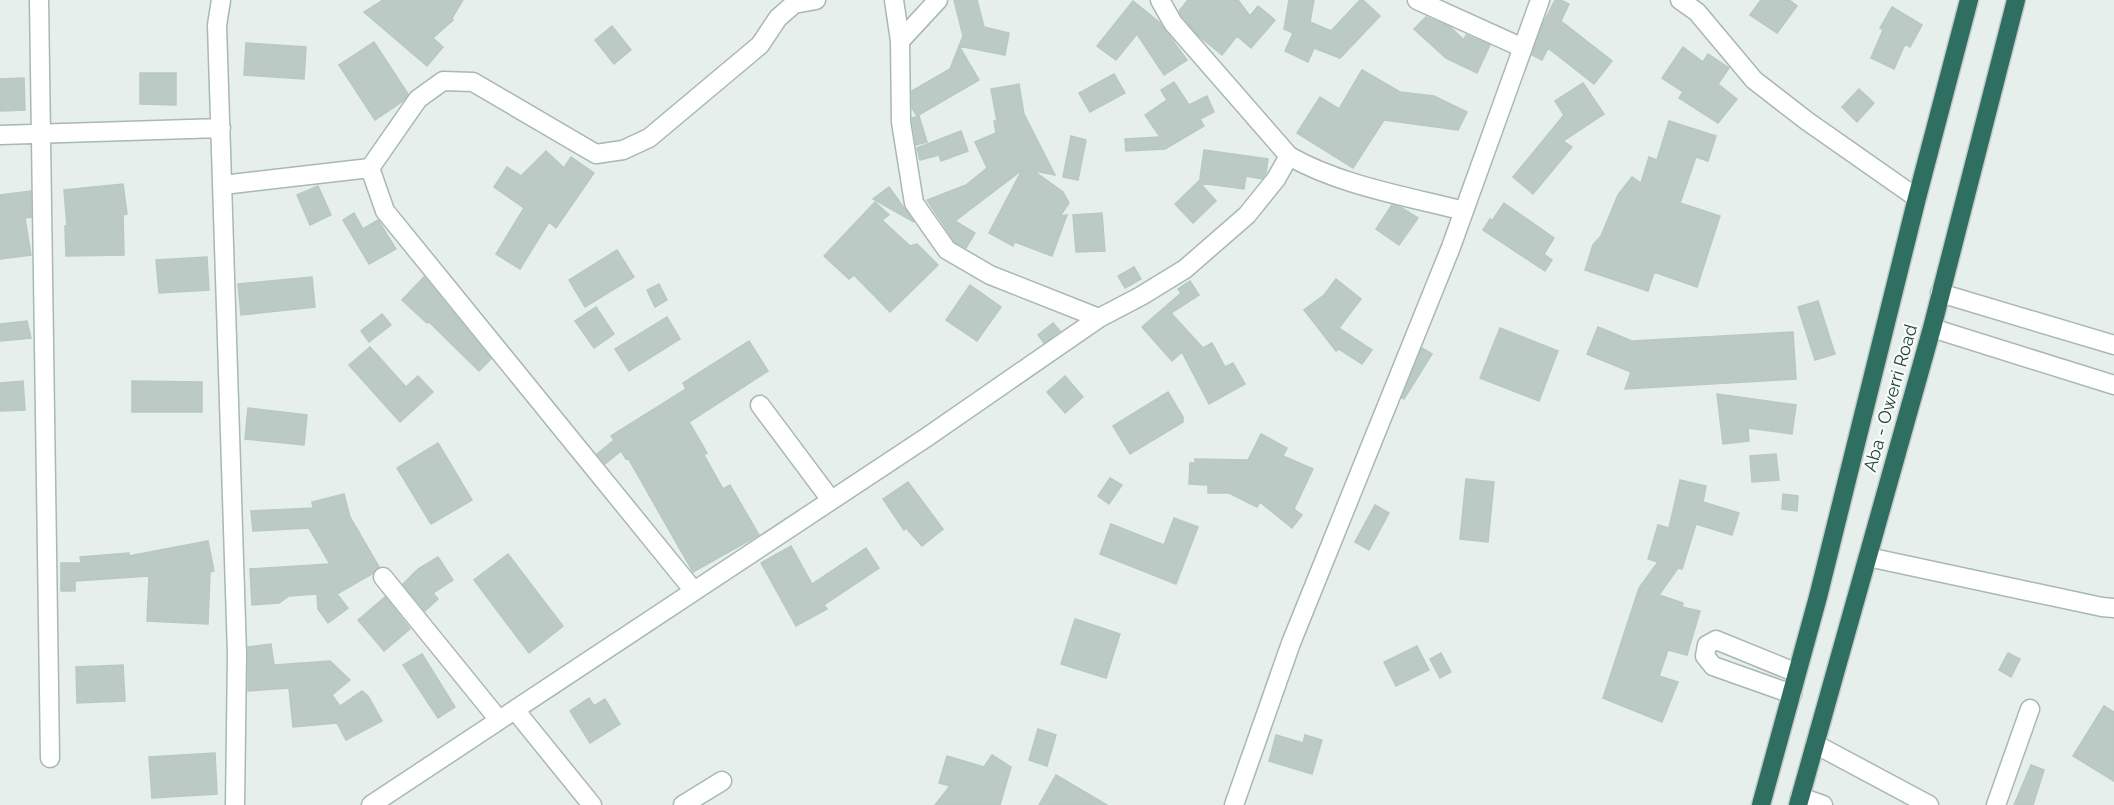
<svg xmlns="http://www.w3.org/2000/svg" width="2114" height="805" viewBox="0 0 2114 805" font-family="Raleway,sans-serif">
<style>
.building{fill:#bbcac4;stroke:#b8c9c2;stroke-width:1.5}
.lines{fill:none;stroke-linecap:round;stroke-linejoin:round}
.minor-casing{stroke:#a8b8b2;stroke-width:21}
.highway-casing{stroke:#c2cac8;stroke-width:21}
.minor{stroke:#fff;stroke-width:18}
.highway{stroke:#2f6f62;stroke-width:18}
.labels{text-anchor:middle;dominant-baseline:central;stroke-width:4.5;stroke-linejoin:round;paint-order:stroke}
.street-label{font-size:18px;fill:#24423a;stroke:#f7fbf9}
</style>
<rect width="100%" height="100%" fill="#e6efeb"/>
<!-- building -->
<path class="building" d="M 383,0 L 463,0 L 452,18 L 453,20 L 433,38 L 443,47 L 427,66 L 364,12 Z
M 954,0 L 977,0 L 984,27 L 1009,33 L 1005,55 L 959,46 L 979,80 L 917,116 L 912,108 L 912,91 L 950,69 L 963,36 Z
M 1188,0 L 1238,0 L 1250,16 L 1258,6 L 1275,20 L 1251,48 L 1237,36 L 1222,55 L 1199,36 L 1182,16 L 1179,11 Z
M 1289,0 L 1314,0 L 1310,22 L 1331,31 L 1360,0 L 1363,0 L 1380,16 L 1340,58 L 1314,48 L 1308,62 L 1285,51 L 1293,33 L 1284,29 Z
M 1555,0 L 1561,0 L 1569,4 L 1561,21 L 1612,61 L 1594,84 L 1548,48 L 1542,60 L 1532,55 L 1543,24 Z
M 1761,0 L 1789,0 L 1797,6 L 1777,33 L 1750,15 Z
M 1133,1 L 1159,22 L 1187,60 L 1164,75 L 1137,34 L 1116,60 L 1097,46 Z
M 1892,7 L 1922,25 L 1910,47 L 1905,44 L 1894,69 L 1871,58 L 1883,30 L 1880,28 Z
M 1426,17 L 1450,27 L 1464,40 L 1466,35 L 1490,45 L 1477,73 L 1446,58 L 1414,29 Z
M 612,26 L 631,50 L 614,64 L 595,40 Z
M 374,42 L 408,94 L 403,101 L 375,120 L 339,65 Z
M 246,43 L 306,47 L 304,79 L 244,75 Z
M 1683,47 L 1703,62 L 1708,54 L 1729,68 L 1718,84 L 1737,99 L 1718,123 L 1679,98 L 1683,92 L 1662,78 Z
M 1362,70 L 1400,92 L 1434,96 L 1467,112 L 1458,130 L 1384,120 L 1353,168 L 1297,133 L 1320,97 L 1339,109 Z
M 140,73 L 176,73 L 176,105 L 140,104 Z
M 1114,74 L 1125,93 L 1090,112 L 1079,93 Z
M 24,78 L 25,110 L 0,111 L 0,79 Z
M 1174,82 L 1189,105 L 1207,96 L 1214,112 L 1200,119 L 1204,126 L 1165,149 L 1126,151 L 1125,139 L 1160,137 L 1145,115 L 1167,100 L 1161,90 Z
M 1583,83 L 1604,114 L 1563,141 L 1572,147 L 1533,194 L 1513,177 L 1564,115 L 1555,101 Z
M 1019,84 L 1024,114 L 1055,175 L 1034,171 L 1063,192 L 1069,203 L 1060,216 L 1067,215 L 1052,256 L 1015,242 L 1013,246 L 989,233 L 1022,170 L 955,221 L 975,233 L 966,248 L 955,242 L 927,200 L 966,185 L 987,168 L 975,142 L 996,133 L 994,121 L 997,121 L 991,89 Z
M 1859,89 L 1874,103 L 1857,122 L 1842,107 Z
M 919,116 L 927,142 L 916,145 L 912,118 Z
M 1669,121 L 1716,136 L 1708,161 L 1696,157 L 1680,203 L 1720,216 L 1697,287 L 1654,272 L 1648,291 L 1585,270 L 1593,245 L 1601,236 L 1618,195 L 1632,177 L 1641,183 L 1649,157 L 1657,160 Z
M 961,131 L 968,151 L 941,161 L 939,155 L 920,160 L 917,148 Z
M 1071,136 L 1086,140 L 1078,180 L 1063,177 Z
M 1204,150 L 1268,159 L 1266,173 L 1262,179 L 1246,176 L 1244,189 L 1200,183 L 1216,201 L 1193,223 L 1175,204 L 1202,178 L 1200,178 Z
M 546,151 L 564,168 L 571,157 L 594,173 L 556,228 L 549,222 L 520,269 L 496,254 L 524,208 L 494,187 L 507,167 L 521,176 Z
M 123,184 L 127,214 L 123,215 L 124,255 L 66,256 L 65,226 L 67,226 L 64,190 Z
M 318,186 L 331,215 L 310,225 L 297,195 Z
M 889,187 L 914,222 L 873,199 Z
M 31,191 L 31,217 L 25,218 L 31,255 L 0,259 L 0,195 Z
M 875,202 L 889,215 L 882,220 L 910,246 L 917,244 L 938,265 L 890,312 L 854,275 L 849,279 L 824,256 Z
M 1504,203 L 1554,238 L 1544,254 L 1552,260 L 1545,271 L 1483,230 L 1490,219 L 1492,221 Z
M 1392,205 L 1402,208 L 1418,218 L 1399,245 L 1376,229 Z
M 354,213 L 363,229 L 378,220 L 396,249 L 369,264 L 343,220 Z
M 1102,213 L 1105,251 L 1076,252 L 1073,215 Z
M 617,250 L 634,277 L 585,307 L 569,280 Z
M 207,257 L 209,290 L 159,293 L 156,260 Z
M 1134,267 L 1141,279 L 1125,288 L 1118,276 Z
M 312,277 L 315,307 L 241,315 L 238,284 Z
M 424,277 L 491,359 L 479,371 L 429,322 L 427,323 L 402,300 Z
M 1336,279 L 1361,299 L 1339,328 L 1372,350 L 1362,364 L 1339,349 L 1336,351 L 1304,310 L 1324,295 Z
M 1190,281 L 1199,295 L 1171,313 L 1203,348 L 1212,343 L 1225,367 L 1233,363 L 1245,384 L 1209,404 L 1182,352 L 1172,361 L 1142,327 L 1181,293 L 1178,289 Z
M 659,284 L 667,300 L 655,307 L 647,290 Z
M 970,285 L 1001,307 L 977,341 L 946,320 Z
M 1818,301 L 1835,354 L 1815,360 L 1798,307 Z
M 596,307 L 614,334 L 594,348 L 575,321 Z
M 382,314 L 391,325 L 369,342 L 361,331 Z
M 667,317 L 680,339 L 629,371 L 615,349 Z
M 27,321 L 31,338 L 0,341 L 0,324 Z
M 1053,323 L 1060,331 L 1044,343 L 1038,335 Z
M 1598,327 L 1632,341 L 1793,332 L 1796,379 L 1625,389 L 1631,372 L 1587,354 Z
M 1500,328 L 1558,351 L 1539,401 L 1480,378 Z
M 749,341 L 768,371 L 689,422 L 707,453 L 704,455 L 723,489 L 730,485 L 759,535 L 693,572 L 628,458 L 626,459 L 621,451 L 605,464 L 597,454 L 614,440 L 611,436 L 686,389 L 683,383 Z
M 370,347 L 406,387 L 418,376 L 433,392 L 400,422 L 349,365 Z
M 1422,348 L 1432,354 L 1404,399 L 1402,398 Z
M 1065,376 L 1083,397 L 1065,413 L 1047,392 Z
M 23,381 L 25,410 L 0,411 L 0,383 Z
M 132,381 L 202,382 L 202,412 L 132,412 Z
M 1168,392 L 1183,417 L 1183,422 L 1130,454 L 1113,426 Z
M 1717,394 L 1796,405 L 1792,434 L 1748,428 L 1749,441 L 1723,444 Z
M 248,408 L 307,415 L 304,445 L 245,439 Z
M 1261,434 L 1287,448 L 1283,456 L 1313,469 L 1294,509 L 1302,515 L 1292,528 L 1260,502 L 1257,507 L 1229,493 L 1208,493 L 1208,485 L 1189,484 L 1190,463 L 1195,463 L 1195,459 L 1248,460 Z
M 438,443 L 472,500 L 431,524 L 397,468 Z
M 1776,454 L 1779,480 L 1752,482 L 1750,456 Z
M 1110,478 L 1122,485 L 1109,504 L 1098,496 Z
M 1466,479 L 1494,482 L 1488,542 L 1460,539 Z
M 1680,480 L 1706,486 L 1703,502 L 1739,513 L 1732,535 L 1696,524 L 1682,569 L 1678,568 L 1659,595 L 1683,603 L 1682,607 L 1700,611 L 1687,655 L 1668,650 L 1659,676 L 1678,682 L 1662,722 L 1603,698 L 1639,588 L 1658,562 L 1648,559 L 1658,525 L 1669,528 Z
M 908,482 L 943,529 L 922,546 L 906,528 L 904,530 L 883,499 Z
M 344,494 L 350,517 L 379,567 L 372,574 L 337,594 L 348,608 L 328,623 L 318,609 L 317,594 L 289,596 L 279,603 L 252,605 L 250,569 L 330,564 L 309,528 L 253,531 L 251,511 L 313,508 L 312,502 Z
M 1783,494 L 1798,496 L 1797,511 L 1782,509 Z
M 1375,505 L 1389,513 L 1369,550 L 1355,542 Z
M 1174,518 L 1198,527 L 1176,584 L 1100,554 L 1111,524 L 1164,545 Z
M 208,541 L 214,571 L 210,572 L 208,624 L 147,621 L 149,576 L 75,581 L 75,591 L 61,591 L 61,563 L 81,563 L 80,557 L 129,553 L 129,556 Z
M 791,546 L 812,584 L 866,548 L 879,568 L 824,605 L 827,609 L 796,626 L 761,563 Z
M 508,554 L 563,626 L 529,653 L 474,580 Z
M 438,557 L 453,580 L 433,593 L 438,599 L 425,611 L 403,584 L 418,569 Z
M 385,597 L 410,629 L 384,651 L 358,620 Z
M 1075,619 L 1120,634 L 1106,678 L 1061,664 Z
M 271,644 L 274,665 L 330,661 L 350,680 L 332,695 L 340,706 L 362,691 L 368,696 L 382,721 L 346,740 L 337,723 L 293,727 L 289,688 L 248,691 L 248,647 Z
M 1417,646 L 1429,670 L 1396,686 L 1384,662 Z
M 1441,653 L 1451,672 L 1440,678 L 1430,659 Z
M 2008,653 L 2020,659 L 2011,677 L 1999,670 Z
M 422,654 L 455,707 L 438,718 L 403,665 Z
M 123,665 L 125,701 L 77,703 L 76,667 Z
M 589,698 L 594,706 L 605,699 L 620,724 L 590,743 L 570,711 Z
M 2104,706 L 2114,712 L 2114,781 L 2073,756 Z
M 1038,729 L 1056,735 L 1047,766 L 1029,760 Z
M 1276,735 L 1303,743 L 1305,735 L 1322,740 L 1312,774 L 1269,761 Z
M 215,753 L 217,794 L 152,798 L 149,757 Z
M 992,755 L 1011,767 L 1000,805 L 935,805 L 950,786 L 939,783 L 947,756 L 984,767 Z
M 2031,765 L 2044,770 L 2033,805 L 2014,805 Z
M 1056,775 L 1107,805 L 1039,805 Z"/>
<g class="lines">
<!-- minor casing -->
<g class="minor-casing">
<path id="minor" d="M 39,0 L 50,758
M 221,0 L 217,25 L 237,654 L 235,805
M 894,0 L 900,41
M 938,0 L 900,41 L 901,122 L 914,203 L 947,250 L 990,275 L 1099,318 L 1141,296 L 1185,269 L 1247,215 L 1276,179 L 1289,156
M 1160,0 L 1173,23 L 1289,156 C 1342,186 1406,196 1464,211
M 1417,0 L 1523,48
M 1680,0 L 1697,12 L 1754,80 L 1807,121 L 1917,198
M 0,135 L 221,128
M 370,168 L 385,211 L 694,591
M 223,185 L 370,168 L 418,99 L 443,81 L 473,82 L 596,154 L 623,150 L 649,138 L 760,45 L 778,18 L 794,4 L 816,0
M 1940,293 L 2114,345
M 1932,328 L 2114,385
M 760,405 L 831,500
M 1868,557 L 2102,607 L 2114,608
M 383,577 L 499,720
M 1792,694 L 1713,666 L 1705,656 L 1707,645 L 1716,640 L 1797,673
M 515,710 L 592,805
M 1815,744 L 1929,805
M 1800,797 L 1823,805
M 371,805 L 927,437 L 1099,318
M 683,805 L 722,781
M 1234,805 L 1291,643 L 1451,247 L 1540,0
M 1996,805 L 2030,709"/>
</g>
<!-- highway casing -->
<g class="highway-casing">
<path id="highway" d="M 1761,805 L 1818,597 L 1917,198 L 1969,0
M 1798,805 L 1932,328 L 2016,0"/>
</g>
<!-- minor -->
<use href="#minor" class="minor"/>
<!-- highway -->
<use href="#highway" class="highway"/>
</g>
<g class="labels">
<!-- street labels -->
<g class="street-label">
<text transform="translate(1890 398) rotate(-74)">Aba - Owerri Road</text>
</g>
</g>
</svg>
